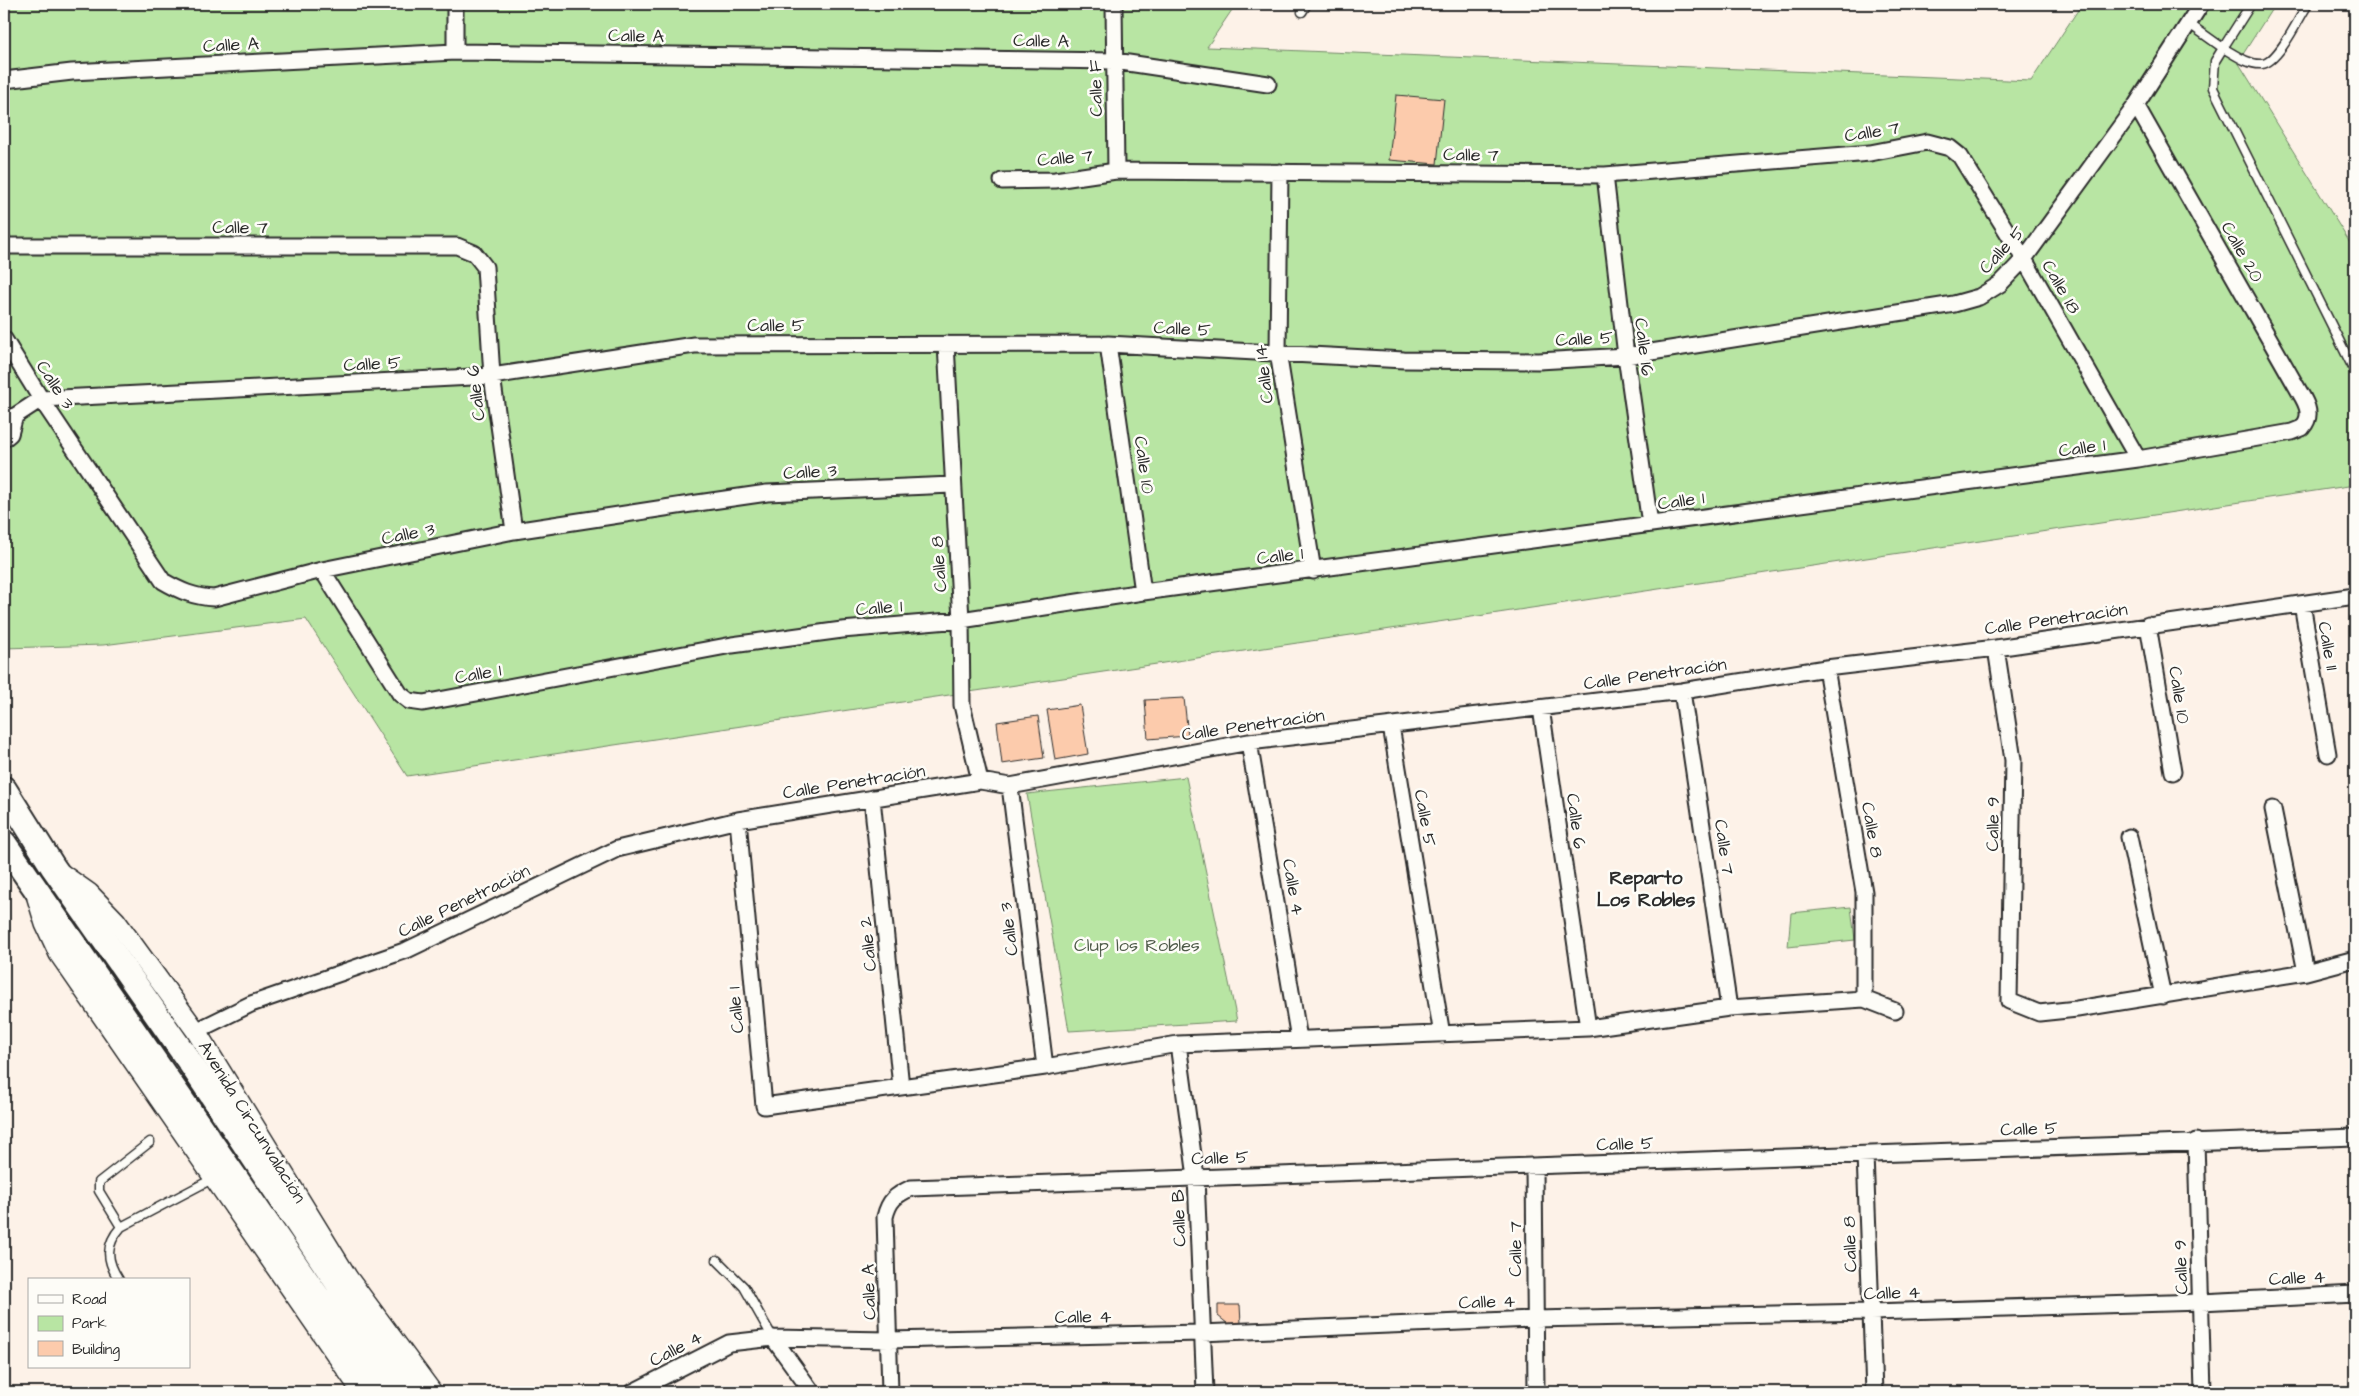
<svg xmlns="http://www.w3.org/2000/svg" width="2359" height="1396" viewBox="0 0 2359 1396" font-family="'Architects Daughter',sans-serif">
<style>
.green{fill:#b8e5a3;stroke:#728867}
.building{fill:#fccbac;stroke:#2b2b2b}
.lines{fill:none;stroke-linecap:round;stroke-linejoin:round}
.service-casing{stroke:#2b2b2b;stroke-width:11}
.minor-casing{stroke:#2b2b2b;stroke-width:19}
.tertiary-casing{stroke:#2b2b2b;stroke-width:22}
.primary-casing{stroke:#2b2b2b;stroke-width:28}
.service{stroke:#fdfcf7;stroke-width:8}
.minor{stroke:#fdfcf7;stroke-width:15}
.tertiary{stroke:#fdfcf7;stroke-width:19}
.primary{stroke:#fdfcf7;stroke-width:24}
.labels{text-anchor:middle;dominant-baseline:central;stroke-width:5;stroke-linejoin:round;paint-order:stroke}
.street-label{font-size:18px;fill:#2b2b2b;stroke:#fdfcf7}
.park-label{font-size:18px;fill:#4e5a49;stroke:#fdfcf7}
.neighbourhood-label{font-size:19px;font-weight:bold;fill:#2b2b2b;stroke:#fdfcf7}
</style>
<rect width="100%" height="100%" fill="#fdf2e8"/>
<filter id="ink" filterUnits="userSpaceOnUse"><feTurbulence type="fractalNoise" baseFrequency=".02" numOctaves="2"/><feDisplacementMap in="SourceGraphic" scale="10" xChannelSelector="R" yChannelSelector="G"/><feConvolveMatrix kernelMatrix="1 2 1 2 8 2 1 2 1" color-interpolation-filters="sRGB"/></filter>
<g filter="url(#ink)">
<!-- green -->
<path class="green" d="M 4,4 L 1236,4 L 1207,47 L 2031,81 L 2082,4 L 2275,4 L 2238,62 L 2355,251 L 2355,485 L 407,776 L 306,619 L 103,645 L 4,648 Z
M 1186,777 L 1237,1021 L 1069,1031 L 1027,794 Z
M 1851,907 L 1855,940 L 1788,947 L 1791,913 Z"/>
<!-- building -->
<path class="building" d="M 1396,95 L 1444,99 L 1437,164 L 1389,160 Z
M 1184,698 L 1188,736 L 1148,739 L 1145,700 Z
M 1080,705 L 1088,754 L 1055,760 L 1047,710 Z
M 1038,716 L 1044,758 L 1002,764 L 997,722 Z
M 1218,1305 L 1240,1305 L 1241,1323 L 1228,1324 L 1218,1316 Z"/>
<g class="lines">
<!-- service casing -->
<g class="service-casing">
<path id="service" d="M 2251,4 L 2223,48 C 2234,54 2248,65 2262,64 C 2278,63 2299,18 2308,4
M 1302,12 L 1307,4
M 2188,23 L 2223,48 L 2215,61 L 2213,88 L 2355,372
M 121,1227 L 99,1191 L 99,1182 L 150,1142
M 717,1260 L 744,1287 L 773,1338
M 119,1280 C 106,1260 105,1245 121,1227 L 214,1178"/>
</g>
<!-- minor casing -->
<g class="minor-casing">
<path id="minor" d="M 455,4 L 455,52
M 1114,4 L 1116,171
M 4,80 L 72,72 L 455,52 L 1115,61 L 1268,84
M 1280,172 L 1278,352 L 1313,571
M 1605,175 L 1626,356 L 1650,524
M 1002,181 L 1055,180 L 1116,171 L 1605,175 L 1870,153 L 1927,142 L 1950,148 L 1960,156 L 2024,259 L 2138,459
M 4,246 L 457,246 L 474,253 L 485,267 L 492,376 L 514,531
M 4,339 L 41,399 L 163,581 C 180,591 194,597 214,598 L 322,570 L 514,531 L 684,505 L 767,493 L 952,485
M 946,344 L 961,620 L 962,705 L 980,781
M 1108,344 L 1143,592
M 4,419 L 15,416 L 41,399 L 492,376 L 694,345 L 1108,344 L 1404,360 L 1539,361 L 1626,356 L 1954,304 L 1979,297 L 2000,284 L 2024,259 L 2136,105 L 2201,4
M 4,439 L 10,434 L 15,416
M 322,570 L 400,694 L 409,701 L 423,703 L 732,645 L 842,630 L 961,620 L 1143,592 L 2138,459 L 2292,432 L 2302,428 C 2311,418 2309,409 2303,398 L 2136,105
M 2302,604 L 2328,754
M 2148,625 L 2173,772
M 1996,648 L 2013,760 L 2009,1001 L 2039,1013 L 2077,1009 L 2306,972 L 2355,959
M 1826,668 L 1864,892 L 1864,999
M 1682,691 L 1729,1008
M 1541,708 L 1588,1028
M 1391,726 L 1442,1035
M 1249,742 L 1299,1039
M 1010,786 L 1045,1067
M 872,798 L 901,1087
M 2273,809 L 2306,972
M 738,820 L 764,1106 L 1045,1067 L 1178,1044 L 1588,1028 L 1729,1008 L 1864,999 L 1895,1011
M 2129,837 L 2163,996
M 196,1031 L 251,1004 L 407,950 L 617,849 L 738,820 L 980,781 L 1010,786 L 1249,742 L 1682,691 L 1826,668 L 1996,648 L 2355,596
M 1178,1044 L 1196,1177 L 1205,1392
M 2196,1141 L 2203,1392
M 1865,1155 L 1874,1392
M 1534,1166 L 1536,1392
M 773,1338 L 812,1392
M 633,1392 L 729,1343 L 773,1338 L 889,1340 L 1201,1333 L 1534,1319 L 1871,1312 L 2201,1302 L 2355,1294
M 890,1392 L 885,1217 C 889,1200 896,1195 911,1188 L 2355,1137"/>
</g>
<!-- tertiary casing -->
<g class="tertiary-casing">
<path id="tertiary" d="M 62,874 L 89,893 L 116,921 L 196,1031 L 348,1278 L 432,1392
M 37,898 L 45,924 L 59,954 L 362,1392"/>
</g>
<!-- primary casing -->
<g class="primary-casing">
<path id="primary" d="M 4,789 L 53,867 L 189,1061 L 375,1339 L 416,1392
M 4,843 L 356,1352 L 387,1392"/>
</g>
<!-- service -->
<use href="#service" class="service"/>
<!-- minor -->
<use href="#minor" class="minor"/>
<!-- tertiary -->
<use href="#tertiary" class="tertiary"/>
<!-- primary -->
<use href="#primary" class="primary"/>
</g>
</g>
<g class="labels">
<!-- street labels -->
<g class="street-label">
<text transform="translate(636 36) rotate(1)">Calle A</text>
<text transform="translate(1041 41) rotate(1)">Calle A</text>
<text transform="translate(231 45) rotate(-3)">Calle A</text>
<text transform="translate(1096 88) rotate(-91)">Calle F</text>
<text transform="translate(1872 132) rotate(-9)">Calle 7</text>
<text transform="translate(1471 155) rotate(1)">Calle 7</text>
<text transform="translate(1065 158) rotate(-5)">Calle 7</text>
<text x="240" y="227">Calle 7</text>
<text transform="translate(2002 250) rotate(-47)">Calle 5</text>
<text transform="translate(2242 252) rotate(60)">Calle 20</text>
<text transform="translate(2061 287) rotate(60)">Calle 18</text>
<text x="776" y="325">Calle 5</text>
<text transform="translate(1182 329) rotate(3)">Calle 5</text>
<text transform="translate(1584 339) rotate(-3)">Calle 5</text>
<text transform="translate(1644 347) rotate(83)">Calle 16</text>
<text transform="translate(372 364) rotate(-3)">Calle 5</text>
<text transform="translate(1264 374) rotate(-97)">Calle 14</text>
<text transform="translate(55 385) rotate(57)">Calle 3</text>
<text transform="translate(476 393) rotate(-97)">Calle 6</text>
<text transform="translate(2082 448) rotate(-8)">Calle 1</text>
<text transform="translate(1144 465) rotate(82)">Calle 10</text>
<text transform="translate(810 472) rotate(-3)">Calle 3</text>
<text transform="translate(1681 501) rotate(-8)">Calle 1</text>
<text transform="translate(408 534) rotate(-11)">Calle 3</text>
<text transform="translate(1280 556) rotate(-7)">Calle 1</text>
<text transform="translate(939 564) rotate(-94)">Calle 8</text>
<text transform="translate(879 608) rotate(-5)">Calle 1</text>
<text transform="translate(2056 619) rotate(-8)">Calle Penetración</text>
<text transform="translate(2328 646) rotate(80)">Calle 11</text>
<text transform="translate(478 674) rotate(-10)">Calle 1</text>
<text transform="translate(1655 674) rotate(-8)">Calle Penetración</text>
<text transform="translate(2179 695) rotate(81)">Calle 10</text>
<text transform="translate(1253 725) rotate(-8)">Calle Penetración</text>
<text transform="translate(854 782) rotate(-9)">Calle Penetración</text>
<text transform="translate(1425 818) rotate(80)">Calle 5</text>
<text transform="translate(1576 821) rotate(82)">Calle 6</text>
<text transform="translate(1993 824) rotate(-89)">Calle 9</text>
<text transform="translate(1872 830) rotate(80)">Calle 8</text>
<text transform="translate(1724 847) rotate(82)">Calle 7</text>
<text transform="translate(1293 887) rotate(80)">Calle 4</text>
<text transform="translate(464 901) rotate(-26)">Calle Penetración</text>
<text transform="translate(1009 929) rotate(-97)">Calle 3</text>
<text transform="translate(868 944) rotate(-96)">Calle 2</text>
<text transform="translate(736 1010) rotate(-95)">Calle 1</text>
<text transform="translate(252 1122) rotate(58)">Avenida Circunvalación</text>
<text transform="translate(2029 1129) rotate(-2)">Calle 5</text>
<text transform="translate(1625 1144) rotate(-2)">Calle 5</text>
<text transform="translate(1220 1158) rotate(-2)">Calle 5</text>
<text transform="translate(1179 1218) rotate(-92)">Calle B</text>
<text transform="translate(1850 1244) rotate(-92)">Calle 8</text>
<text transform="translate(1515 1249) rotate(-90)">Calle 7</text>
<text transform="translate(2181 1267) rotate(-92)">Calle 9</text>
<text transform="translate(2297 1278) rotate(-3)">Calle 4</text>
<text transform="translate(869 1292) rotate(-92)">Calle A</text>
<text transform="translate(1892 1293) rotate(-2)">Calle 4</text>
<text transform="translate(1487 1302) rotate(-2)">Calle 4</text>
<text transform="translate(1083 1317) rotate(-1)">Calle 4</text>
<text transform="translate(676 1349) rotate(-27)">Calle 4</text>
</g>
<!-- park labels -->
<g class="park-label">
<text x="1137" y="945">Clup los Robles</text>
</g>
<!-- neighbourhood labels -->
<g class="neighbourhood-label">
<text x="1646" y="878">Reparto<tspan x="1646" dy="22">Los Robles</tspan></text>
</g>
</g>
<!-- margin -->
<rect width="2359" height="1396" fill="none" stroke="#fdfcf7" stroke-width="20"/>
<rect x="10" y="10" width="2339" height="1376" fill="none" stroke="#2b2b2b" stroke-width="2" filter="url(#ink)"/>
<!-- legend -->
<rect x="28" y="1278" width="162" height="90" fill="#fdfcf7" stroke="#a9a8a5"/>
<rect x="38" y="1295" width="25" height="8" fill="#fdfcf7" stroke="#a9a8a5"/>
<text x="72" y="1304" font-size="15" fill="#2b2b2b">Road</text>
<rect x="38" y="1316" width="25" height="15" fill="#b8e5a3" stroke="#a9a8a5"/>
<text x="72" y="1328" font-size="15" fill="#2b2b2b">Park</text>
<rect x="38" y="1341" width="25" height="15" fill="#fccbac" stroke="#a9a8a5"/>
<text x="72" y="1354" font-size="15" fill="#2b2b2b">Building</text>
</svg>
